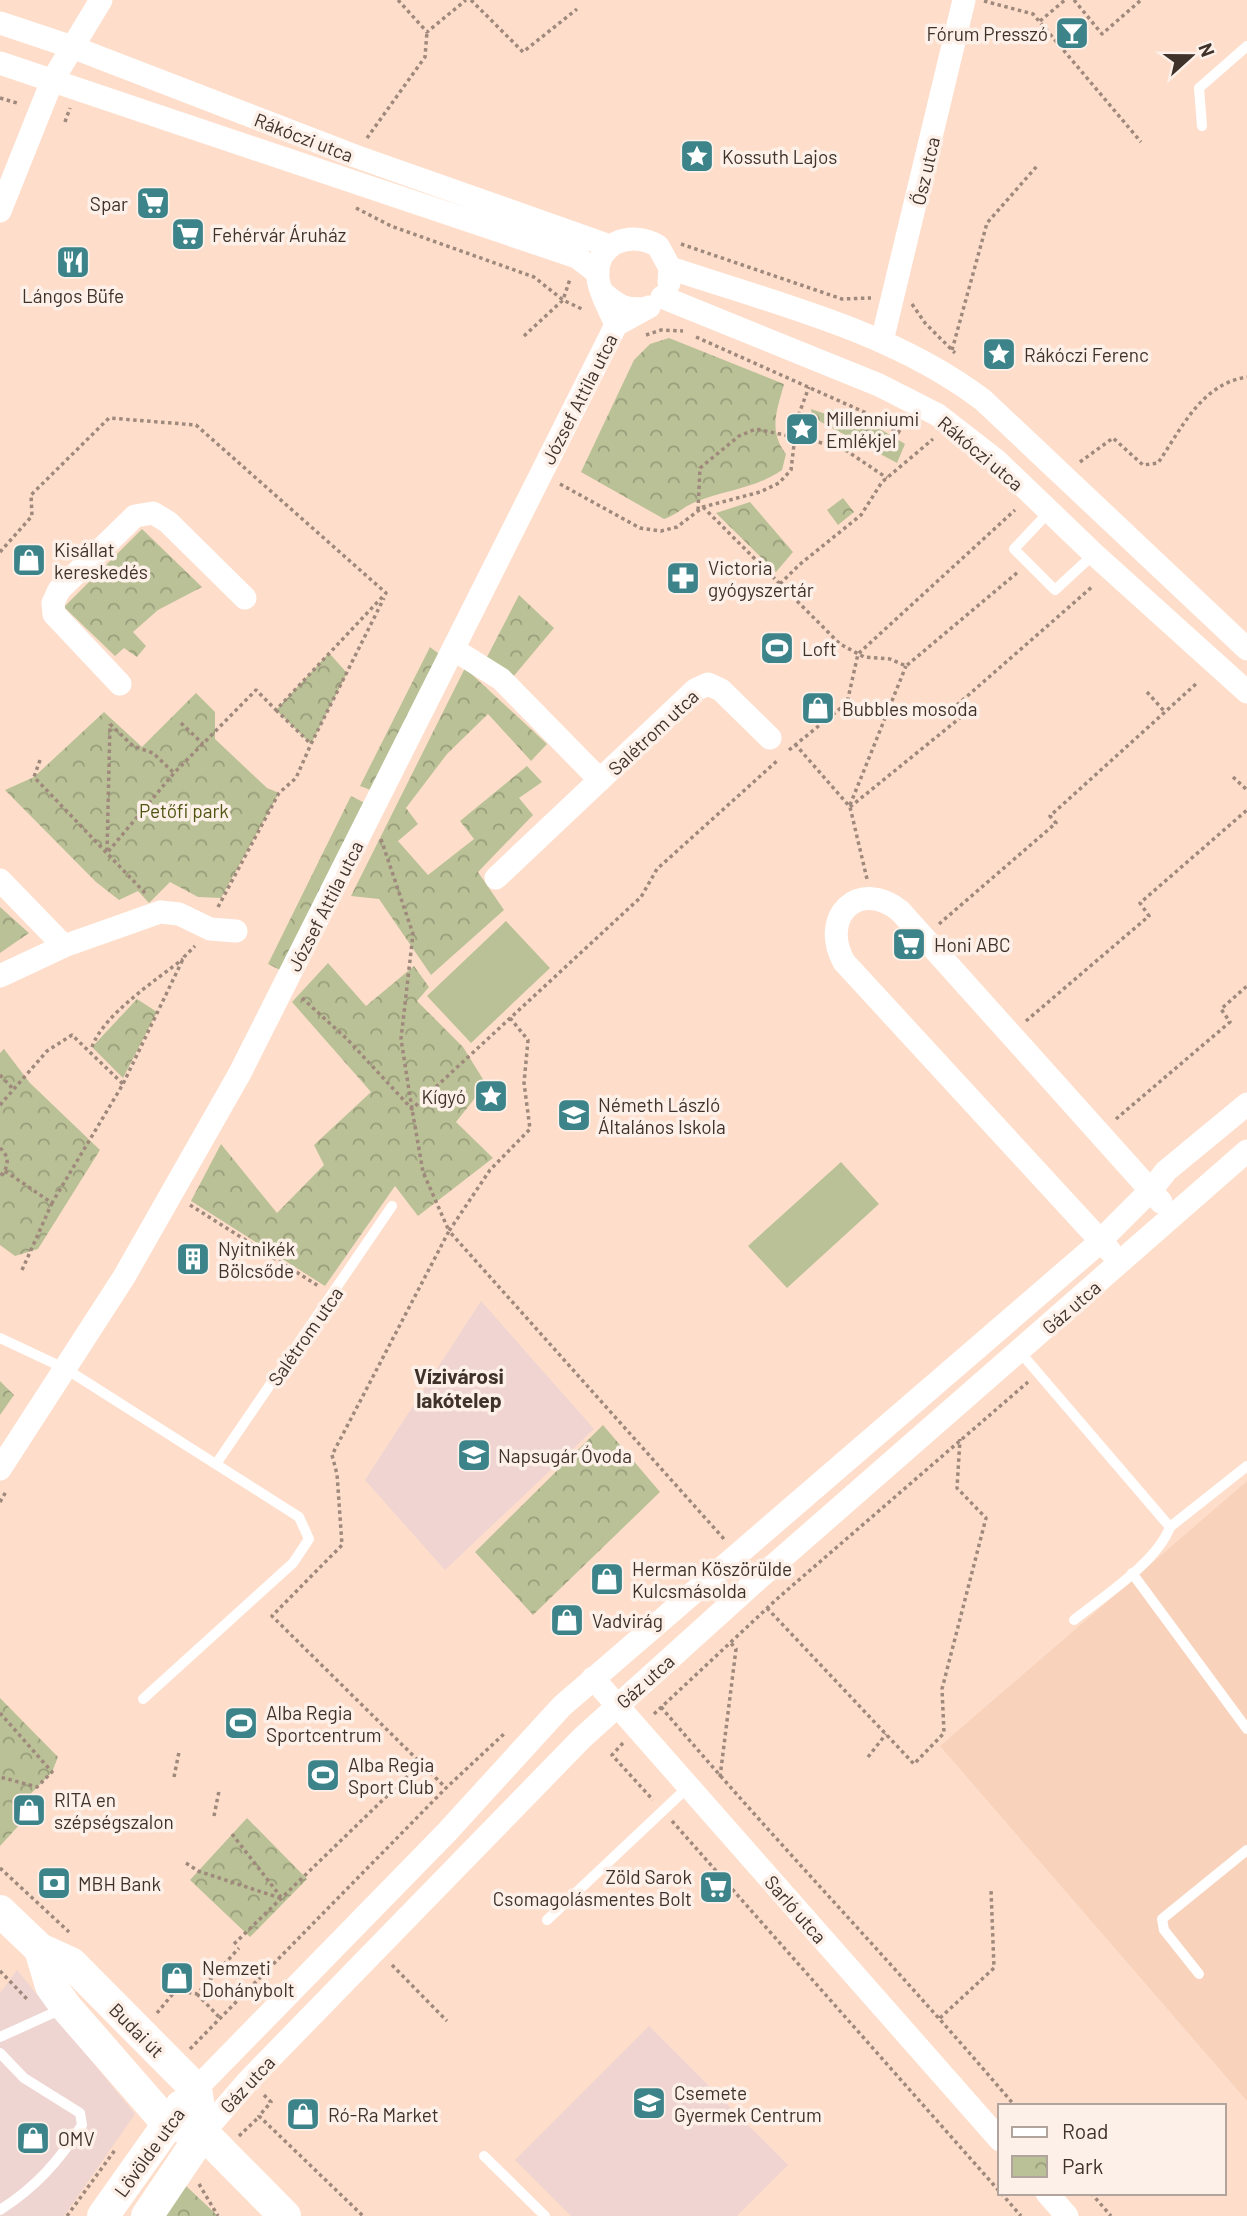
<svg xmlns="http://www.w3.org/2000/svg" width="1247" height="2216" viewBox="0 0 1247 2216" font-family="Barlow,sans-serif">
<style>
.commercial{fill:#efd5d1}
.built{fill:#f8d2bb}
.education{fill:#efd4d1}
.green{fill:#bac196}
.park{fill:url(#park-crowns)}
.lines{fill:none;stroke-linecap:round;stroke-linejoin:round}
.path{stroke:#9f897c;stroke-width:3.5;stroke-dasharray:3.5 3.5;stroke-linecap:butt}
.lane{stroke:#fff;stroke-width:10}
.street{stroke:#fff;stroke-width:23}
.secondary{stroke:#fff;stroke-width:32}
.labels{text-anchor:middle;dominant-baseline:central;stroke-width:7;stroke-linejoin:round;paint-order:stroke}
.poi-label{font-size:19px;fill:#3e322b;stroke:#fdf0e8;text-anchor:start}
.street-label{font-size:19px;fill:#3e322b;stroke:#fdf0e8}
.park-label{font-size:19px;fill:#4f5511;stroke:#fdf0e8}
.neighbourhood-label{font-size:21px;font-weight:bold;fill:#3e322b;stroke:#fdf0e8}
</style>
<defs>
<pattern id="park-crowns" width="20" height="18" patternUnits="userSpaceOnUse" patternTransform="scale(1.75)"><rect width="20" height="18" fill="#bac196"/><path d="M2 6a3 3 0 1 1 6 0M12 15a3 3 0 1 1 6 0" fill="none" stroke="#999d7b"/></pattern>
</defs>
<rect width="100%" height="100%" fill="#fedecb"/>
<!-- commercial -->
<path class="commercial" d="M 17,1970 L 135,2114 L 64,2216 L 0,2216 L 0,1993 Z"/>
<!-- built -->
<path class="built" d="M 1247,1481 L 1247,2101 L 940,1746 Z"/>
<!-- education -->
<path class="education" d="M 481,1301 L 594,1429 L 445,1570 L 365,1480 Z
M 649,2026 L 788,2165 L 737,2216 L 571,2216 L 515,2160 Z"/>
<!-- green -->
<path class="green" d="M 506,921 L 550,968 L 471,1043 L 427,996 Z
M 841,1162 L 879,1204 L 787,1288 L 748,1246 Z"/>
<!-- park -->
<path class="park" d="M 669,338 L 784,384 C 777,411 768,430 786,454 L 782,470 C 755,489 723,490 693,503 C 682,508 676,515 664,519 L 581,472 L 634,360 L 650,344 Z
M 811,409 L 826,414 L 830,409 L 853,419 L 857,415 L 905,444 L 897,463 L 821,422 L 812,415 Z
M 843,498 L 854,512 L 838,525 L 827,510 Z
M 750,502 L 793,552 L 776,572 L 716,513 Z
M 142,529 L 202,587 L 158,610 L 133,632 L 146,646 L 137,657 L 124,648 L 115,656 L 64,607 Z
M 519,595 L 554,628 L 513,677 L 487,657 Z
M 430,647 L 443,657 L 376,792 L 360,786 Z
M 329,653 L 347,673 L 311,744 L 276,710 Z
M 465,668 L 547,744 L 531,761 L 488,714 L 447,754 L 406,808 L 418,824 L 398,841 L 428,875 L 474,839 L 460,821 L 527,766 L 542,782 L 519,798 L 533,815 L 478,872 L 504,910 L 431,975 L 379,899 L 351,896 Z
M 196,693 L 215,712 L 215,739 L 267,788 L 279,793 L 221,898 L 198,897 L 170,882 L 149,903 L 138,891 L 119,900 L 96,882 L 5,790 L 34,777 L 104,712 L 142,747 Z
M 351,796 L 369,805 L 286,973 L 268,964 Z
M 0,907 L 29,933 L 0,953 Z
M 328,963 L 366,1006 L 414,966 L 429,987 L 417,1001 L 463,1047 L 486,1084 L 456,1122 L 493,1158 L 418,1216 L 395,1186 L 325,1286 L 191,1201 L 221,1144 L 277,1213 L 324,1165 L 314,1145 L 371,1092 L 292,1002 Z
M 137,999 L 157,1012 L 123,1078 L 92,1047 Z
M 4,1049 L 30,1083 L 100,1150 L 38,1249 L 15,1256 L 0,1245 L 0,1053 Z
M 0,1381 L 14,1395 L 0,1415 Z
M 603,1425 L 660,1492 L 533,1615 L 475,1552 Z
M 0,1698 L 58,1757 L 52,1772 L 13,1812 L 22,1822 L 0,1846 Z
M 247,1818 L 307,1879 L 250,1937 L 190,1880 Z
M 185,2185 L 218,2216 L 165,2216 Z"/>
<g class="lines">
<!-- path -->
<path class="path" d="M 398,0 L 427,32 L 466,0
M 471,0 L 523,52 L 577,9
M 1074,0 L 1102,34 L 1141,0
M 984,1 L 1033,14 L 1141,142
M 1040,21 L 1065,0
M 0,98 L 17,103
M 65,122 L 70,108
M 367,138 L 425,57 L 427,32
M 356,208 L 391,226 L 534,277 L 563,300 L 584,310
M 681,244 L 842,299 L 871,298
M 912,304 L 925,323 L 955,353
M 646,335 L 661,330 L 683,331
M 524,336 L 563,300 L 570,279
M 696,337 L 873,416 L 898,433 L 905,422
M 952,350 L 987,223 L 1037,166
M 1080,462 L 1113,438 L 1143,465 L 1158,463 C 1182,428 1201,384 1247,377
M 560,484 L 640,528 L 661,531 L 677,527 L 703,507 L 760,492 L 779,483 L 791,470 L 797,419 L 809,387
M 703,507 L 840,644 L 864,657 L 890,659 L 906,666 L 1018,572
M 698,510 L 700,468 L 739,436 L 756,429 L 841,447 L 887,478
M 0,552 L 32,516 L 31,495 L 109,418 L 196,425 L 386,593 L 276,710 L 256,690 L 174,773 L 107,853
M 780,584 L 799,565 L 861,515 L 882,482 L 933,439
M 1147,692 L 1165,712
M 276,710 L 311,744 L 384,598
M 181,723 L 203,744
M 110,724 L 133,746 L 153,753 L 174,773
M 795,744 L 850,807 L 867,879
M 789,750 L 847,703 L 858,654 L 1015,510
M 40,760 L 34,777 L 146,894
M 1233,777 L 1247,790
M 850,805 L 906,666
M 850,807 L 966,713 L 957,705 L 1093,586
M 381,839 L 413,934 L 401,1039 L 412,1109 L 423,1172 L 449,1231 L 332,1455 L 337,1474 L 342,1545 L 272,1616 L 446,1788
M 107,851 L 110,724
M 218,907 L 279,793 L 296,778 L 311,744
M 939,924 L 1056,823 L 1050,816 L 1197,683
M 302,998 L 347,1039 L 412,1109 L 641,897 L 657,869 L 778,760
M 510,1018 L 528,1040 L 524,1083 L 530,1129 L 490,1170 L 449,1231 L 724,1539
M 1026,1021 L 1149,916 L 1140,903 L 1247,810
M 92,1047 C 103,1015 156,980 183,959
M 0,1075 L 14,1090
M 0,1105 L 47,1051 L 72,1035 L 123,1084
M 1116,1119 L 1230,1022 L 1221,1009 L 1247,986
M 0,1148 C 10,1156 9,1168 0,1176
M 5,1171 L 52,1203 L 123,1084 L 184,957 L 195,946
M 190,1205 L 320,1287
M 22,1270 L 52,1203
M 0,1502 L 7,1490
M 767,1608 L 914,1764 L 944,1733 L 942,1689 L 986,1518 L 957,1488 L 960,1439
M 661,1707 C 776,1843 900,1970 1015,2106
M 0,1713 L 52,1772 L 37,1787 L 0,1777
M 654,1714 L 778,1598 L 1028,1382
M 623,1743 L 612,1755 L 653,1800
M 868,1757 L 886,1734
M 174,1777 L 179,1752
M 720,1777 L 736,1649 L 730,1642
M 214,1816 L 219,1791
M 672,1821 L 1000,2192
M 232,1834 L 281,1897
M 186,1863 L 198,1871 L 283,1899
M 0,1868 L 69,1932
M 234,1944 L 421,1763
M 392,1965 L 447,2021
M 0,1971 L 28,2000
M 197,1994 L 220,2018
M 157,2013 L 176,1990 L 197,1994 L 239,1948
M 940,2018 L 994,1968 L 991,1890
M 190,2049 L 446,1788 L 506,1732
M 264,2095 L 271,2102 L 259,2116 L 363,2216
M 239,2136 L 259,2117
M 199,2184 L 218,2216
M 1001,2193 L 1021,2216
M 1091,2193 L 1111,2216
M 67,2216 L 115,2150"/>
<!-- lane -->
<path class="lane" d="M 1202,126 L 1199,88 L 1247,46
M 1049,512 L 1014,549 L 1055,590 L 1094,554
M 0,1338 L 66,1369 L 299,1517 L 309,1539 L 293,1563 L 143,1699
M 1020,1352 L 1170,1527
M 216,1464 L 392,1206
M 1132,1573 L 1247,1729
M 1074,1620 C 1104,1596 1157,1562 1170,1527 L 1247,1466
M 547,1920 L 688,1787
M 1199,1974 L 1164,1930 L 1162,1919 L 1247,1850
M 0,2037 L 64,2008
M 0,2053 L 24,2078 L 80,2113 L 82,2125 C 59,2161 36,2187 0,2210
M 484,2156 L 545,2216"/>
<!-- street -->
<path class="street" d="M 0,23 L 72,47 L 355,156 L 610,246
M 0,63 L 577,257 L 598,273
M 0,211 L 52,81 L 101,0
M 670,268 C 777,304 892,331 983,400 L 1247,649
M 602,292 C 617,306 627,311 647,308
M 662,297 L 879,385 L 938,415 L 996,460 L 1094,554 L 1247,692
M 616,325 C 610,310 600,294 598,279 C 594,242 632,230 658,246 L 670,268 L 669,283
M 882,341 L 964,0
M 453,649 L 501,679 L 600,780
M 120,684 L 54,614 L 53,603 L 59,590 L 135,516 L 153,513 L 168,522 L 245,598
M 496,878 L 695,690 L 708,684 L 721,690 L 770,738
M 0,880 L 64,946
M 0,976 L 64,946 L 160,912 L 179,914 L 210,929 L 236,931
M 1110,1251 L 844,962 C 819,916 859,878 900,911 L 1161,1202
M 0,1469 L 124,1277 L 240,1073 L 616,325 L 649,307
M 593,1678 L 1000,2140
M 196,2089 L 447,1832 L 562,1706 L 1093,1248 L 1151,1190 L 1166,1171 L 1247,1104
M 203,2133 L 248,2081 L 582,1738 L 758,1579 L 1247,1151
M 1047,2193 L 1067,2216"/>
<!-- secondary -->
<path class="secondary" d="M 0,1911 L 40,1949 L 71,1963 L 196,2089 L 203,2133
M 40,1949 L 51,1986 L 66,2007 L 167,2123 L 203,2133 L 285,2216
M 103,2216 L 181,2106
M 147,2216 L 203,2133"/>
</g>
<!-- icons -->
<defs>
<g id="bar-square" transform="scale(1.75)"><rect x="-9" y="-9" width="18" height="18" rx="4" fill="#3c8489" stroke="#fdf0e8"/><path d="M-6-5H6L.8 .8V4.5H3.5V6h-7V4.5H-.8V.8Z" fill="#fff"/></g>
<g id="sight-square" transform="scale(1.75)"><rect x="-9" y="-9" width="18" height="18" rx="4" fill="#3c8489" stroke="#fdf0e8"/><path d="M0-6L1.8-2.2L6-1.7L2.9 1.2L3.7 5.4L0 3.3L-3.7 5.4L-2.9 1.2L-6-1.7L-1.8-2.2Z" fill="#fff"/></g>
<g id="supermarket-square" transform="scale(1.75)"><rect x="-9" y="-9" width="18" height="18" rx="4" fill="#3c8489" stroke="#fdf0e8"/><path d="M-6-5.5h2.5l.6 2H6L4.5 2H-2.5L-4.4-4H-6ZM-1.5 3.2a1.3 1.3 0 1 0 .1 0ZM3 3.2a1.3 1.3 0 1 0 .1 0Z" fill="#fff"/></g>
<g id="restaurant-square" transform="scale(1.75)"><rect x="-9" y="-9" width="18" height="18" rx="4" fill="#3c8489" stroke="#fdf0e8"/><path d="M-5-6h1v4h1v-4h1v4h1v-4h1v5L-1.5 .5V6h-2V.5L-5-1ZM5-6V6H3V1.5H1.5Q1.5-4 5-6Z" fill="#fff"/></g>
<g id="shop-square" transform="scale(1.75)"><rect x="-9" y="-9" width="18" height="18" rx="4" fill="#3c8489" stroke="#fdf0e8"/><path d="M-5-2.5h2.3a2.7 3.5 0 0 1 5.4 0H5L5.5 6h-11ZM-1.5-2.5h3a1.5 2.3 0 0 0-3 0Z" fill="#fff"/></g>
<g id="pharmacy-square" transform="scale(1.75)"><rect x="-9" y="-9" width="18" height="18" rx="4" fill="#3c8489" stroke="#fdf0e8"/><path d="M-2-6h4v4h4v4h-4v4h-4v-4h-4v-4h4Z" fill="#fff"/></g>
<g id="stadium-square" transform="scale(1.75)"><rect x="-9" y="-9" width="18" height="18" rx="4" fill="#3c8489" stroke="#fdf0e8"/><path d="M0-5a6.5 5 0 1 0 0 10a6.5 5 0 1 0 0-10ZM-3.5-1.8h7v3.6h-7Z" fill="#fff"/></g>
<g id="school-square" transform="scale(1.75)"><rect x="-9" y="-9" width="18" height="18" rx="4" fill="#3c8489" stroke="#fdf0e8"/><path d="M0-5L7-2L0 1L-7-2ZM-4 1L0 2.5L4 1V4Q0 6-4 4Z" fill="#fff"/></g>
<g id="building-square" transform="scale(1.75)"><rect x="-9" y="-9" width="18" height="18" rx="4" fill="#3c8489" stroke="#fdf0e8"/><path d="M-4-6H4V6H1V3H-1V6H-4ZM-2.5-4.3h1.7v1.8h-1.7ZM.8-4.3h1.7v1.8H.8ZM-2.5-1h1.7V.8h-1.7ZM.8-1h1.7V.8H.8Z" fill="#fff"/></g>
<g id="bank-square" transform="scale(1.75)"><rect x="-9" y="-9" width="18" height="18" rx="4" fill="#3c8489" stroke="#fdf0e8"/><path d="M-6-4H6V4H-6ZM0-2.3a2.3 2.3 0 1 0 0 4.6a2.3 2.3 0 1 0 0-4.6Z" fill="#fff"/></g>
</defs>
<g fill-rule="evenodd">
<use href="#bar-square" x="1072" y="33"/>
<use href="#sight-square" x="697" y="156"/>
<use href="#supermarket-square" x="153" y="203"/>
<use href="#supermarket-square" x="188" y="234"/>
<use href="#restaurant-square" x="73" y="262"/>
<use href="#sight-square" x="999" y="354"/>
<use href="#sight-square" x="802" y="429"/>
<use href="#shop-square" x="29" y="560"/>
<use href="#pharmacy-square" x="683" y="578"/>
<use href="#stadium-square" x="777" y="648"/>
<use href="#shop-square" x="818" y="708"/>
<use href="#supermarket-square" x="909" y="944"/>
<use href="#sight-square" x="491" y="1096"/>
<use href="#school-square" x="574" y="1115"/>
<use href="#building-square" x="193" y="1259"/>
<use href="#school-square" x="474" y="1455"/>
<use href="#shop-square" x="607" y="1579"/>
<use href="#shop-square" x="567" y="1620"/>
<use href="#stadium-square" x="241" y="1723"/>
<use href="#stadium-square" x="323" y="1775"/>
<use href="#shop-square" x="29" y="1810"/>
<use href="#bank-square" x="54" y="1883"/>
<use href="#supermarket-square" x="716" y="1887"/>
<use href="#shop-square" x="177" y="1978"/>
<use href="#school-square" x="649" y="2103"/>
<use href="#shop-square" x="303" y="2114"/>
<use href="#shop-square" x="33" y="2138"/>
</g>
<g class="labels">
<!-- poi labels -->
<g class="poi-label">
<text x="1048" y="33" text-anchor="end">Fórum Presszó</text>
<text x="722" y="156">Kossuth Lajos</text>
<text x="128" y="203" text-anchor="end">Spar</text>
<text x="212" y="234">Fehérvár Áruház</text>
<text x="73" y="295" text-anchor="middle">Lángos Büfe</text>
<text x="1024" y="354">Rákóczi Ferenc</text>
<text x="826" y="418">Millenniumi<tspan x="826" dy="22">Emlékjel</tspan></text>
<text x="54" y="549">Kisállat<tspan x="54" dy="22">kereskedés</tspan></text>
<text x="708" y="567">Victoria<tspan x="708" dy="22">gyógyszertár</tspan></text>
<text x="802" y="648">Loft</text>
<text x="842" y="708">Bubbles mosoda</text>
<text x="934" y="944">Honi ABC</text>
<text x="466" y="1096" text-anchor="end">Kígyó</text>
<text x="598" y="1104">Németh László<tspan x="598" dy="22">Általános Iskola</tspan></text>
<text x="218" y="1248">Nyitnikék<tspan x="218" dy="22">Bölcsőde</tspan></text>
<text x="498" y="1455">Napsugár Óvoda</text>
<text x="632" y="1568">Herman Köszörülde<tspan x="632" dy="22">Kulcsmásolda</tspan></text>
<text x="592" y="1620">Vadvirág</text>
<text x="266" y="1712">Alba Regia<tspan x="266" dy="22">Sportcentrum</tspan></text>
<text x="348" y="1764">Alba Regia<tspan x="348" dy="22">Sport Club</tspan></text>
<text x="54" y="1799">RITA en<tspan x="54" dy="22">szépségszalon</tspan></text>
<text x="692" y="1876" text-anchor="end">Zöld Sarok<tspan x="692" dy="22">Csomagolásmentes Bolt</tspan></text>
<text x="78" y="1883">MBH Bank</text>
<text x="202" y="1967">Nemzeti<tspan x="202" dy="22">Dohánybolt</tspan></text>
<text x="674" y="2092">Csemete<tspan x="674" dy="22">Gyermek Centrum</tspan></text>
<text x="328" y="2114">Ró-Ra Market</text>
<text x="58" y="2138">OMV</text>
</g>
<!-- street labels -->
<g class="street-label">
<text transform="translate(304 137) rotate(21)">Rákóczi utca</text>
<text transform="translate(925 171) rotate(-77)">Ősz utca</text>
<text transform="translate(579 399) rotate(-63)">József Attila utca</text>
<text transform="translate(981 453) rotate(40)">Rákóczi utca</text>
<text transform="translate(653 732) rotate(-43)">Salétrom utca</text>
<text transform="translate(325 906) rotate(-63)">József Attila utca</text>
<text transform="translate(1071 1307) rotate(-41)">Gáz utca</text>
<text transform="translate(305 1336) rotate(-55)">Salétrom utca</text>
<text transform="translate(645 1681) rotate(-42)">Gáz utca</text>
<text transform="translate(796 1909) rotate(49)">Sarló utca</text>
<text transform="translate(137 2030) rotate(45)">Budai út</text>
<text transform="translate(247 2084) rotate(-47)">Gáz utca</text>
<text transform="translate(149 2152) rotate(-54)">Lövölde utca</text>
</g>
<!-- park labels -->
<g class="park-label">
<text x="184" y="810">Petőfi park</text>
</g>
<!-- neighbourhood labels -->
<g class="neighbourhood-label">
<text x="459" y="1375">Vízivárosi<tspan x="459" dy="24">lakótelep</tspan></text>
</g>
</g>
<!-- legend -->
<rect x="998" y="2104" width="228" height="91" fill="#fdf0e8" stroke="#b1a49c" stroke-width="2"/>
<rect x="1012" y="2127" width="35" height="10" fill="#ffffff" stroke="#b1a49c" stroke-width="2"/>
<text x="1062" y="2139" font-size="21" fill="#3e322b">Road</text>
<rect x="1012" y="2156" width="35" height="21" fill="url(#park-crowns)" stroke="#b1a49c" stroke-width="2"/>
<text x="1062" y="2174" font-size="21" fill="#3e322b">Park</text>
<!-- north arrow -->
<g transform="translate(1191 56) rotate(69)" stroke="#fdf0e8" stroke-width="5" paint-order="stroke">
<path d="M0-5L12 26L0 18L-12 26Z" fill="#3e322b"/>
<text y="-10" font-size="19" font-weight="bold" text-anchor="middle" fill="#3e322b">N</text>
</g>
</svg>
